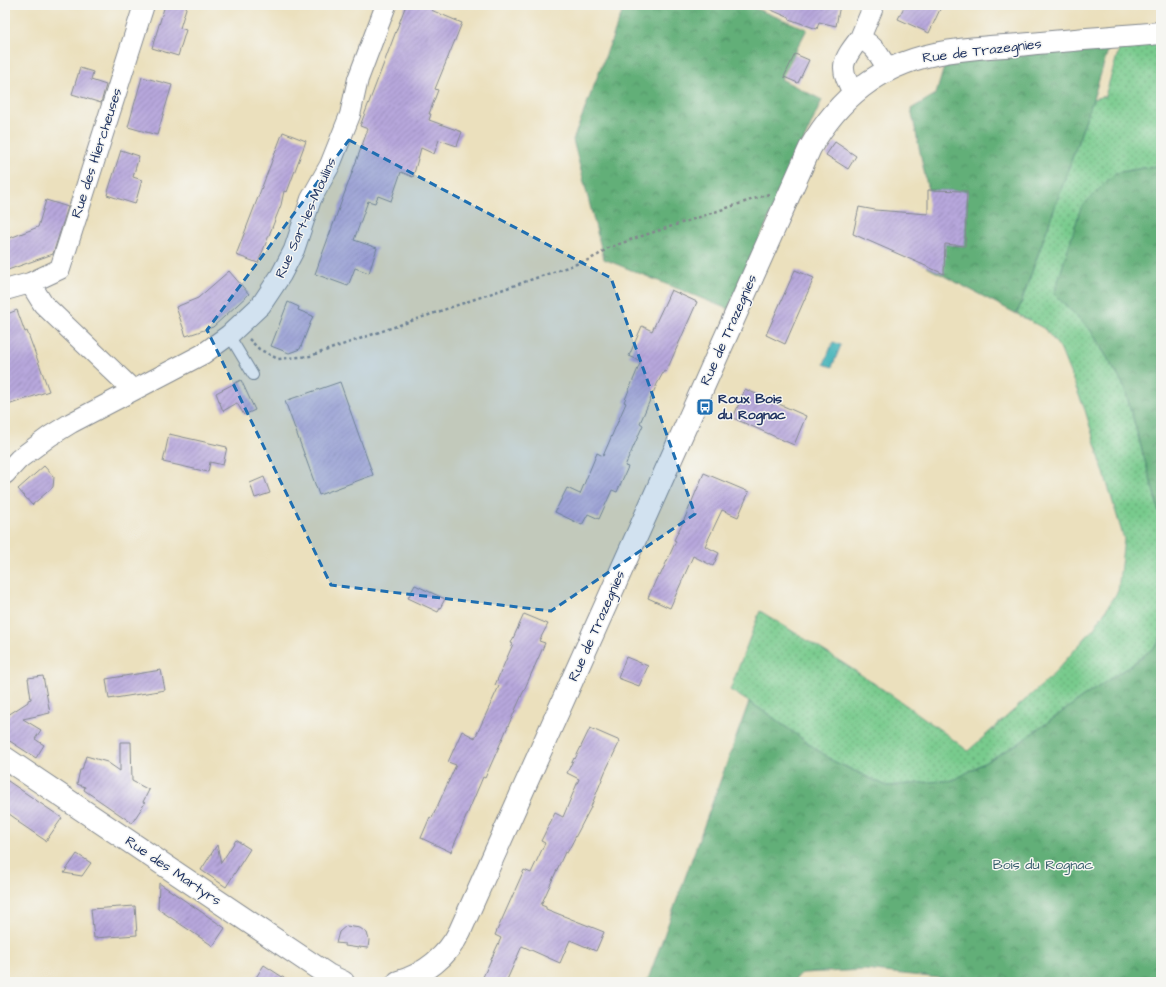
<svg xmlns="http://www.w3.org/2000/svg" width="1166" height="987" viewBox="0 0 1166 987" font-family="'Architects Daughter',sans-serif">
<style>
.grass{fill:url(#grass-dots);stroke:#4a7d76}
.forest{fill:url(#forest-crowns);stroke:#3e6f6b}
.water{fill:#41b2b8;stroke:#2e708b}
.building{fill:url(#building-hatch)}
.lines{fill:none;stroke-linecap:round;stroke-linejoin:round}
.lane-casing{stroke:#83888e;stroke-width:12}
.street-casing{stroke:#83888e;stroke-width:22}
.secondary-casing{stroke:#83888e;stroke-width:24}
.path{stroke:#83888e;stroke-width:2.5;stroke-dasharray:3 3;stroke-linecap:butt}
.lane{stroke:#fff;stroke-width:10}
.street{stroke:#fff;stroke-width:20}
.secondary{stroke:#fff;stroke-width:22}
.marked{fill:#1f6fb2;fill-opacity:0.2;stroke:#1f6fb2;stroke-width:3;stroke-dasharray:8 5;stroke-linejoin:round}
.labels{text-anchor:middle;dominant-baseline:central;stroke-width:3;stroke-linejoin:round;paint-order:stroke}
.street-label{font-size:14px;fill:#1b2f5e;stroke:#f6f6f2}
.poi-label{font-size:14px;font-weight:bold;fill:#1b2f5e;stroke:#f6f6f2;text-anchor:start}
.park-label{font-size:14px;fill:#375e6c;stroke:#f6f6f2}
</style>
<defs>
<pattern id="grass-dots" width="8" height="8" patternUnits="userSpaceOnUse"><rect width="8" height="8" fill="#78cb8d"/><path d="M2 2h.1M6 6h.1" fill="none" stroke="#62a576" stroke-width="1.8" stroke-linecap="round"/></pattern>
<pattern id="forest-crowns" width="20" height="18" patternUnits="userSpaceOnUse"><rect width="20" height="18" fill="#62af78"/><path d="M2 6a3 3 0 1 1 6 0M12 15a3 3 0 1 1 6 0" fill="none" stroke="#508f66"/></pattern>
<pattern id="building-hatch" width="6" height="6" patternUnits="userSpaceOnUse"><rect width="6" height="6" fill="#b7a7dc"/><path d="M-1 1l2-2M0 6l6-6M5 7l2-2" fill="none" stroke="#9488b6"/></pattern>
</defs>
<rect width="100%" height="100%" fill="#f6f6f2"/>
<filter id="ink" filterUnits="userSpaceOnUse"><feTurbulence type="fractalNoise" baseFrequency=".025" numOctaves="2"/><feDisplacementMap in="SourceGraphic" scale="8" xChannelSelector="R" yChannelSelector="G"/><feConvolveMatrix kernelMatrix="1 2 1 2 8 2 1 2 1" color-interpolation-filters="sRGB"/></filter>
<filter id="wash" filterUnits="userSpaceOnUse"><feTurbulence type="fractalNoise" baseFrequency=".012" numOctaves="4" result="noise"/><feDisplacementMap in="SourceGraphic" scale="16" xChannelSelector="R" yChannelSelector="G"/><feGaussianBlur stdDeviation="0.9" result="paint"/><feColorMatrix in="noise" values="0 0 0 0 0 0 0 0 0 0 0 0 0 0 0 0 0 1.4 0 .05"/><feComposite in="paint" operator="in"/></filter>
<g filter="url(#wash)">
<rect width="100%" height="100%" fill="#ebe0bd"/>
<!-- grass -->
<path class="grass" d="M 1161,43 L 1161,165 L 1115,173 L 1054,293 L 1090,329 L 1124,386 L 1161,518 L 1161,638 L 1157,645 L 1134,663 L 1083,697 L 1019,743 L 954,780 L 887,786 L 833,761 L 768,714 L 730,690 L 760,611 C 831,655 902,699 968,751 L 1050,678 L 1095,627 L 1118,591 L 1124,539 L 1085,410 L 1060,348 L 1045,329 L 1017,314 L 1093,99 L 1105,96 L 1120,46 Z"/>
<!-- forest -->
<path class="forest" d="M 625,5 L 746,5 L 807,29 L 781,79 L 822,100 L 728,309 L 604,259 L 573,140 Z
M 1109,47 L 1093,99 L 1017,314 L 927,267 L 928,243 L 965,246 L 967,191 L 928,190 L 911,109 L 936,94 L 945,64 L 988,58 Z
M 1161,165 L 1161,518 L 1124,386 L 1090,329 L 1054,294 L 1081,207 L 1115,173 Z
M 1161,638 L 1161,982 L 955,982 L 940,978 L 865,970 L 803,973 L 792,982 L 647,982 L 749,702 L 768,714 L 833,761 L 887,786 L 954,780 L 1019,743 L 1083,697 L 1134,663 L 1157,645 Z"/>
<!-- water -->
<path class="water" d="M 833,342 L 841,345 L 832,367 L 824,364 Z"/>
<g id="blocks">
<!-- building -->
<path class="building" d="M 165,5 L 187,5 L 180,28 L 186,30 L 178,56 L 152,48 Z
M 406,5 L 433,5 L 431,10 L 462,23 L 435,89 L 438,90 L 429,114 L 431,114 L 429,120 L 462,132 L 457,146 L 439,140 L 434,154 L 421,148 L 413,177 L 401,172 L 391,201 L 378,196 L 375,203 L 368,201 L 354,240 L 377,248 L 369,273 L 355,268 L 348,286 L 315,274 L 368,129 L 360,126 Z
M 760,5 L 840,5 L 836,26 L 819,22 L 817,29 L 789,19 L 790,18 Z
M 905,5 L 942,5 L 929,33 L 898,19 Z
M 795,54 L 809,60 L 798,83 L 784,77 Z
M 80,68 L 93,72 L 91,80 L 106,85 L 101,103 L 72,94 Z
M 142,77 L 172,85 L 157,135 L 128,127 Z
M 283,132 L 306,141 L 287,192 L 284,191 L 281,205 L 258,263 L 236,255 Z
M 835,142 L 856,156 L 848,169 L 826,155 Z
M 121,150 L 139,156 L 133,177 L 142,180 L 135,204 L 107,195 Z
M 928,190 L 967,191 L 965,246 L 945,244 L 944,274 L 853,234 L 859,207 L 875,210 L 928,214 Z
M 46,200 L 68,207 L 53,254 L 5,271 L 5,240 L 38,227 Z
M 795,270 L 814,278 L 785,344 L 766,335 Z
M 229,271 L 249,294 L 213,327 L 186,336 L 176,307 L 198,298 Z
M 671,290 L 697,302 L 666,372 L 664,371 L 657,384 L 640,423 L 643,425 L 625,466 L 628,467 L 617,492 L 612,490 L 599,519 L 588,514 L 582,525 L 555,512 L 567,488 L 580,494 L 597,453 L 603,456 L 626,403 L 624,402 L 641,361 L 629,356 L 642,326 L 652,331 Z
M 288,302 L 299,307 L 298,310 L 313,316 L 300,349 L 289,353 L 271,346 Z
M 17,310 L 25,332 L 27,331 L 49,391 L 5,406 L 5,315 Z
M 241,380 L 255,410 L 244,415 L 237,403 L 223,411 L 216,393 Z
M 340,382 L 373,475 L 319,495 L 285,401 Z
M 745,389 L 806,416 L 794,445 L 733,418 Z
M 169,434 L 227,447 L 223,465 L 210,462 L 208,472 L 163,462 Z
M 44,466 L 54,477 L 53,487 L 32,505 L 18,489 Z
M 704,473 L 749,492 L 738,517 L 722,510 L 705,546 L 719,553 L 713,566 L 693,556 L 670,608 L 648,598 L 658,575 L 660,576 L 676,541 L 674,540 L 684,520 Z
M 264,477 L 270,493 L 255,498 L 250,483 Z
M 415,585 L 445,599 L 438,612 L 408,598 Z
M 524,614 L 548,624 L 539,641 L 545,643 L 485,778 L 483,777 L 451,852 L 421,838 L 430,817 L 432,818 L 456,765 L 448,762 L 462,731 L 475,738 L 499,686 L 495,685 L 513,644 L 511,643 Z
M 626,657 L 648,666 L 639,686 L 618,678 Z
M 161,670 L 165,690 L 109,699 L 106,679 Z
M 43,676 L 50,713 L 23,719 L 41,730 L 35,739 L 44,745 L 36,758 L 5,738 L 5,724 L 7,722 L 5,722 L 5,717 L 28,702 L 28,700 L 31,699 L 28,678 Z
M 590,728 L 620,741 L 605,772 L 590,809 L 567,853 L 565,852 L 541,905 L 546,907 L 546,909 L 604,932 L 596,951 L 570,940 L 560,963 L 522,946 L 506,982 L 495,982 L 483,977 L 501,938 L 495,935 L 524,870 L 531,873 L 545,843 L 541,841 L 555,813 L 563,817 L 579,779 L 567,773 L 574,758 L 575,759 Z
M 120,742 L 131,742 L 132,781 L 149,790 L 143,802 L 145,803 L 132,823 L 84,790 L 85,787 L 77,784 L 80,770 L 82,770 L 86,756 L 107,762 L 120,771 Z
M 5,779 L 62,818 L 46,841 L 18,822 L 19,821 L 5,811 Z
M 236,840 L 250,849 L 226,887 L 201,870 L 217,845 L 221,863 Z
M 77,854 L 91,863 L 82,876 L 64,873 Z
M 159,883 L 225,928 L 213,946 L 158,909 Z
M 135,906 L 137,935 L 94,938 L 91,909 Z
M 346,926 L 360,928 L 367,933 L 369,940 L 368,948 L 359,947 L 359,948 L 345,946 L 345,944 L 336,943 L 339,932 Z
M 264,965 L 290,982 L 253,982 Z"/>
</g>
</g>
<g filter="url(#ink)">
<use href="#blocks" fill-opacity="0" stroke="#83888e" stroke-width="1"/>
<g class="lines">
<!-- lane casing -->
<g class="lane-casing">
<path id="lane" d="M 229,335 L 253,375"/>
</g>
<!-- street casing -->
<g class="street-casing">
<path id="street" d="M 860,38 L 874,5
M 854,93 C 837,68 843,60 860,38 C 876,47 879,55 888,70
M 30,283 L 43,304 L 133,390
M 5,290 L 30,283 L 60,269 L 144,5
M 5,474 L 19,459 L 50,436 L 71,423 L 203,354 L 229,335 L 261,305 L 281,275 L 294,250 L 311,199 L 330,165 L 350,115 L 358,79 L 386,5"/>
</g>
<!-- secondary casing -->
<g class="secondary-casing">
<path id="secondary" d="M 5,758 L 328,975 L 343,982
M 398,982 C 424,975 448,956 460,931 L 810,148 C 839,98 878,66 935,54 C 962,48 991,47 1019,45 C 1066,40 1114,37 1161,33"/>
</g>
<!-- path -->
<path class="path" d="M 249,339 L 259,349 L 278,359 L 310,356 L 588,260 L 598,255 L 608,248 L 633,239 L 769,194"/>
<!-- lane -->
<use href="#lane" class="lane"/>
<!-- street -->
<use href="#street" class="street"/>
<!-- secondary -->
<use href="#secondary" class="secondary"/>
</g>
</g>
<!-- marked area -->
<path class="marked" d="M 349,140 L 611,278 L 695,514 L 551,611 L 331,585 L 207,330 Z"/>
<!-- icons -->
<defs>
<g id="bus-square" transform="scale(0.9)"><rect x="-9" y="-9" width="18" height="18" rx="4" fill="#1f6fb2" stroke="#f6f6f2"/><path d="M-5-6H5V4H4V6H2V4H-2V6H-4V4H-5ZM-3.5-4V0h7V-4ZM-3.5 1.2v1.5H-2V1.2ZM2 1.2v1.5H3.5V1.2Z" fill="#fff"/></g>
</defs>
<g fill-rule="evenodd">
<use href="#bus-square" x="705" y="407"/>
</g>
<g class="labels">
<!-- street labels -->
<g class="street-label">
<text transform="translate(982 51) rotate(-7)">Rue de Trazegnies</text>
<text transform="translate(97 153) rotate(-72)">Rue des Hiercheuses</text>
<text transform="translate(306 218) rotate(-66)">Rue Sart-les-Moulins</text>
<text transform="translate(729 330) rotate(-66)">Rue de Trazegnies</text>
<text transform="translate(597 626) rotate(-66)">Rue de Trazegnies</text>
<text transform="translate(173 871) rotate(34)">Rue des Martyrs</text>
</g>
<!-- poi labels -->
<g class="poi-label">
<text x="718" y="399">Roux Bois<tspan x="718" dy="16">du Rognac</tspan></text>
</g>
<!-- park labels -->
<g class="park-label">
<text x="1043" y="865">Bois du Rognac</text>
</g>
</g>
<!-- margin -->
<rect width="1166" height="987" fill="none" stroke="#f6f6f2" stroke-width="20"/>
</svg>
